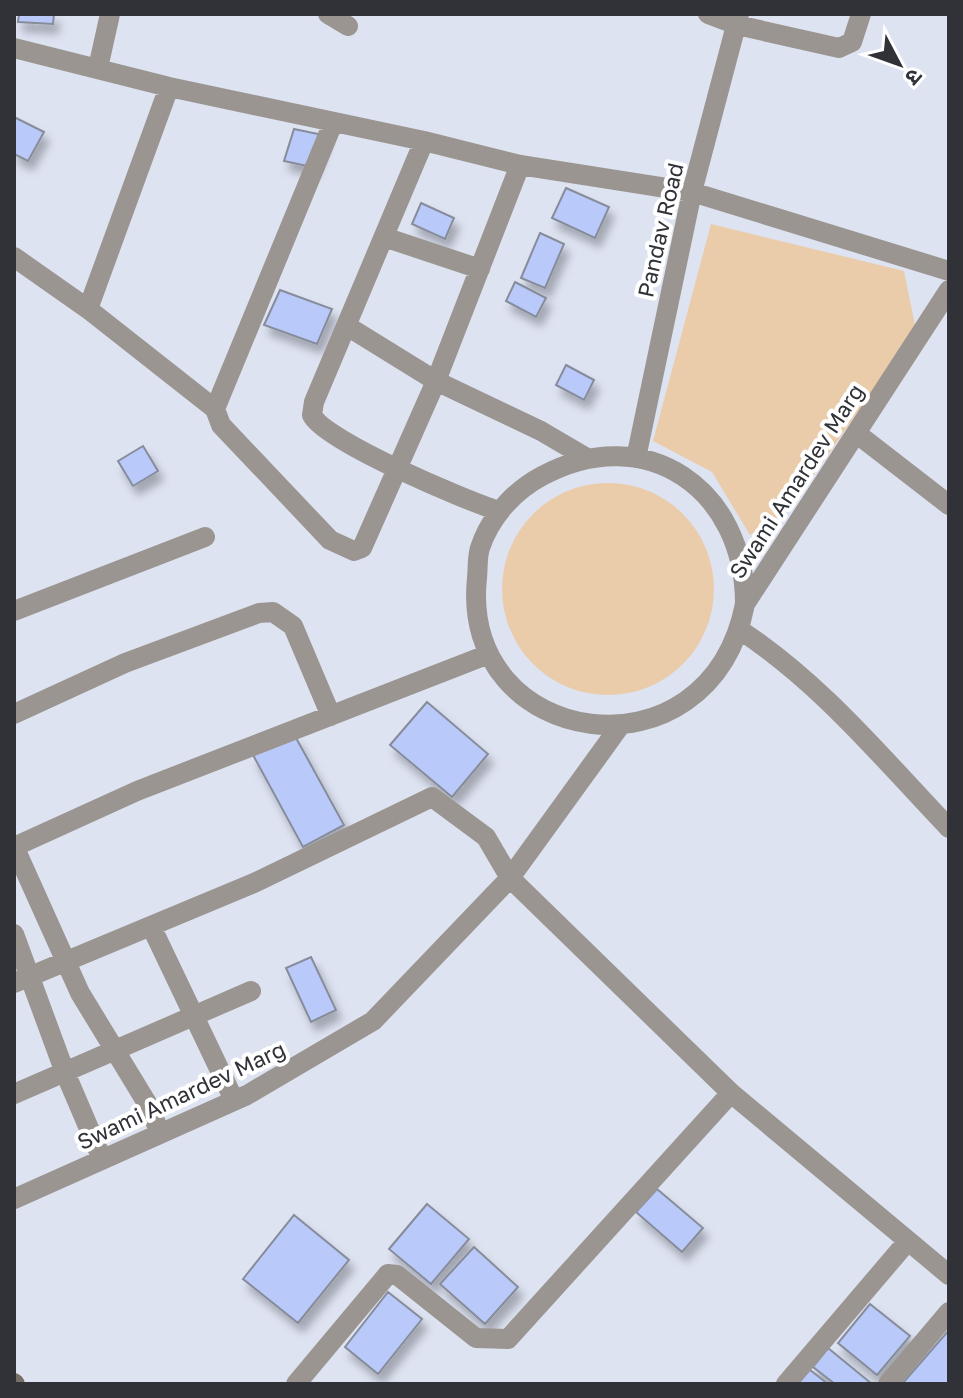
<svg xmlns="http://www.w3.org/2000/svg" width="963" height="1398" viewBox="0 0 963 1398" font-family="'Golos Text','Noto Sans Devanagari',sans-serif">
<style>
.green{fill:#eaccab}
.building{fill:#b8c9fa;stroke:#878c9a;stroke-width:2;filter:url(#shadow)}
.lines{fill:none;stroke-linecap:round;stroke-linejoin:round}
.minor{stroke:#9a9590;stroke-width:20}
.secondary{stroke:#767068;stroke-width:20}
.labels{text-anchor:middle;dominant-baseline:central;stroke-width:8;stroke-linejoin:round;paint-order:stroke}
.street-label{font-size:22px;fill:#303238;stroke:#fff}
</style>
<defs>
<filter id="shadow"><feDropShadow dx="5" dy="9" stdDeviation="4" flood-color="#0004"/></filter>
</defs>
<rect width="100%" height="100%" fill="#dee3f2"/>
<!-- green -->
<path class="green" d="M 711,224 L 904,271 L 916,330 L 789,510 L 750,535 L 712,472 L 653,441 Z
M502 589a106 106 0 1 1 212 0a106 106 0 1 1-212 0Z"/>
<!-- building -->
<path class="building" d="M 19,14 L 54,14 L 53,24 L 18,22 Z
M 14,117 L 44,132 L 28,161 L 14,154 Z
M 294,129 L 323,135 L 312,167 L 284,161 Z
M 566,188 L 609,207 L 595,238 L 552,218 Z
M 421,203 L 454,218 L 445,239 L 412,224 Z
M 540,233 L 564,244 L 545,288 L 521,278 Z
M 515,282 L 546,298 L 536,317 L 506,301 Z
M 280,290 L 332,309 L 317,344 L 264,325 Z
M 566,365 L 594,380 L 584,400 L 556,385 Z
M 143,446 L 158,471 L 133,486 L 118,461 Z
M 427,702 L 488,754 L 452,797 L 390,745 Z
M 295,736 L 344,825 L 303,847 L 253,755 Z
M 311,957 L 336,1010 L 311,1022 L 286,968 Z
M 657,1189 L 703,1228 L 682,1252 L 636,1212 Z
M 427,1204 L 469,1239 L 431,1284 L 389,1249 Z
M 294,1215 L 349,1260 L 298,1323 L 243,1279 Z
M 474,1247 L 518,1287 L 485,1324 L 440,1284 Z
M 388,1292 L 422,1319 L 378,1374 L 345,1347 Z
M 870,1304 L 910,1336 L 877,1375 L 838,1343 Z
M 949,1330 L 949,1384 L 902,1384 Z
M 828,1348 L 872,1384 L 835,1384 L 813,1367 Z
M 805,1366 L 828,1384 L 791,1384 Z"/>
<g class="lines">
<!-- minor -->
<path class="minor" d="M 328,14 L 348,26
M 708,14 L 737,25 L 839,48 L 852,42 L 861,14
M 14,48 L 169,87 L 424,141 L 520,165 L 692,192 L 949,271
M 98,68 L 110,14
M 424,141 L 314,402 L 312,415 C 324,441 467,501 499,511
M 384,237 L 480,269
M 14,257 L 88,309 L 215,409 L 221,425 L 330,540 L 354,551 L 362,548 L 436,381 L 520,165
M 88,309 L 169,87
M 347,326 L 436,381 L 541,431 L 587,458
M 215,409 L 333,123
M 856,433 L 949,505
M 636,458 L 692,192 L 739,14
M 745,604 C 745,489 646,420 542,476 C 514,491 490,517 480,548 C 477,557 478,569 477,578 C 459,749 709,787 745,604 L 949,290
M 14,611 L 205,537
M 740,630 C 822,684 882,758 949,828
M 14,714 L 125,663 L 259,613 L 273,612 L 293,626 L 331,716
M 14,846 L 80,993 L 150,1108 L 159,1131
M 16,846 L 137,791 L 489,654
M 151,926 L 234,1100
M 14,934 L 64,1070 L 102,1159
M 14,983 L 254,883 L 432,797 L 486,837 L 510,878 L 731,1093 L 949,1275
M 14,1094 L 251,991
M 14,1199 L 247,1095 L 373,1021 L 510,878 L 620,726
M 296,1384 L 388,1274 L 397,1275 L 476,1338 L 508,1339 L 731,1093
M 786,1384 L 907,1242
M 888,1384 L 949,1312"/>
<!-- secondary -->
<path class="secondary" d="M 14,1383 L 15,1384"/>
</g>
<g class="labels">
<!-- street labels -->
<g class="street-label">
<text transform="translate(660 230) rotate(-77)">Pandav Road</text>
<text transform="translate(796 481) rotate(-57)">Swami Amardev Marg</text>
<text transform="translate(181 1095) rotate(-25)">Swami Amardev Marg</text>
</g>
</g>
<!-- border -->
<rect width="963" height="1398" fill="none" stroke="#303238" stroke-width="32"/>
<!-- north arrow -->
<g transform="translate(899 64) rotate(131)" stroke="#ffffff" stroke-width="6" paint-order="stroke">
<path d="M0-6L14 30L0 20L-14 30Z" fill="#303238"/>
<text y="-12" font-size="22" font-weight="bold" text-anchor="middle" fill="#303238">उ</text>
</g>
</svg>
